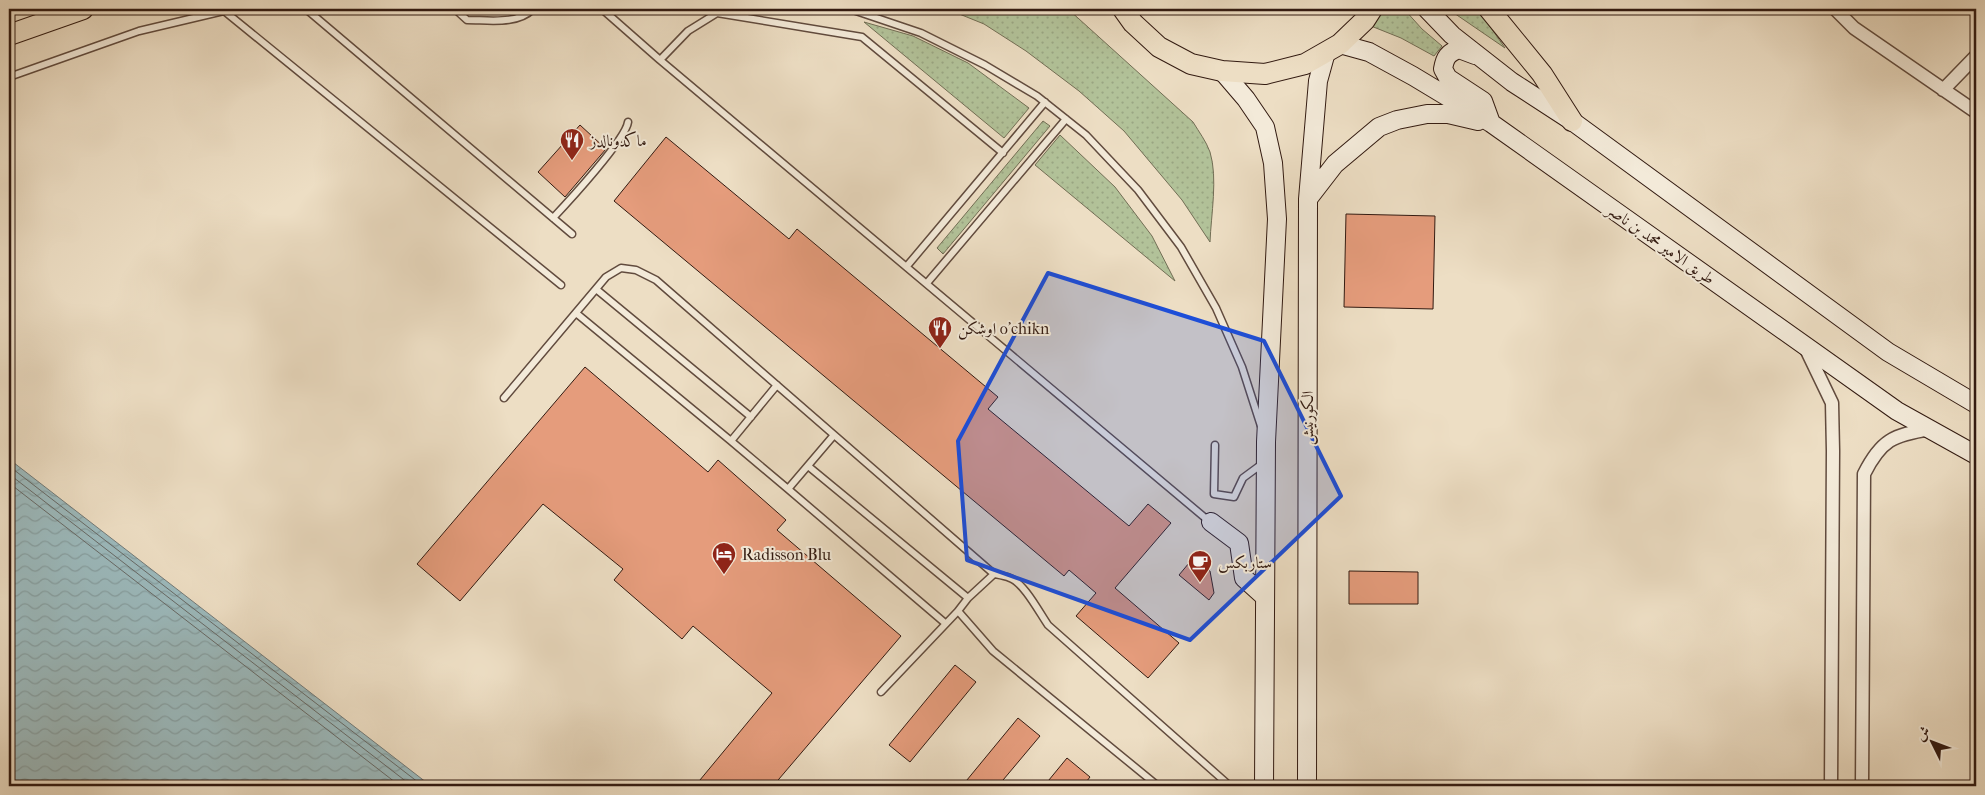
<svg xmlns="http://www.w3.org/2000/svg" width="1985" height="795" viewBox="0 0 1985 795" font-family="'IM FELL French Canon',Amiri,serif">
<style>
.grass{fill:url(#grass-dots);stroke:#726e55}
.water{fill:url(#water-waves);stroke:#727a78}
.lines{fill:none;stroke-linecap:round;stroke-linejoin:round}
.shore{stroke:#676a67;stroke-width:1}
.building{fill:#e59c7c;stroke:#321a11}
.lane-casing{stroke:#614b3e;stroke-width:9}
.street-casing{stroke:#614b3e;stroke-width:15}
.secondary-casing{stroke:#321a11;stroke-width:20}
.primary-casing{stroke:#321a11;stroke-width:22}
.lane{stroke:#f3ead9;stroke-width:6}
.street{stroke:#f3ead9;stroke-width:12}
.secondary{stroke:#f3ead9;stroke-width:18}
.primary{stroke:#eddec4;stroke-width:20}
.marked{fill:#1d4ed8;fill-opacity:0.2;stroke:#1d4ed8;stroke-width:4;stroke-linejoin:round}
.labels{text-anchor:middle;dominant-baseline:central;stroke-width:4;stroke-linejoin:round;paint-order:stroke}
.poi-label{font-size:16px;fill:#321a11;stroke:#f3ead9;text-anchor:start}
.street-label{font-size:16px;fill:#321a11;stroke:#f3ead9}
</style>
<defs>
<pattern id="grass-dots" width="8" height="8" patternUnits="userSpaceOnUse" patternTransform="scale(1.25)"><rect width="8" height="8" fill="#b2c299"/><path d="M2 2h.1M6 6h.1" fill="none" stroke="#9aa683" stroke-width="1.8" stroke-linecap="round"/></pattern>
<pattern id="water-waves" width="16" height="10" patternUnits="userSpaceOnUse" patternTransform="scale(1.25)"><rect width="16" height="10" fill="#9cbabd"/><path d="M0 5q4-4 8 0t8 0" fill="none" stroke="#879fa1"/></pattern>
</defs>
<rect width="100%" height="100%" fill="#eddec4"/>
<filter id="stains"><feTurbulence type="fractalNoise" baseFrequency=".004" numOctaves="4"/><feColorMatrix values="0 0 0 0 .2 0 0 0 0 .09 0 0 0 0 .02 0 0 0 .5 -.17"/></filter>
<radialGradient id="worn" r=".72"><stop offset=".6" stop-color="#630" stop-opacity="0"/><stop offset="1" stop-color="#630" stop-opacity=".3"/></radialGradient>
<!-- grass -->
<path class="grass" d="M 947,9 L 1068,9 L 1193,122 C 1199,132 1206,141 1210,152 C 1218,178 1211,215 1210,242 L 1182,200 L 1124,131 L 1079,91 L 1026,51 L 984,24 Z
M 1385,9 L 1404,9 L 1422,29 L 1442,46 L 1434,56 L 1401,38 L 1371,26 Z
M 1449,9 L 1478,9 L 1505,48 L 1451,11 Z
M 864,22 L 913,36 L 968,63 L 1029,108 L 1004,138 Z
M 1043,121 L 1050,126 L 943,254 L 937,248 Z
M 1060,135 L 1115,187 L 1152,236 L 1175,281 L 1035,165 Z"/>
<!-- water -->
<path class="water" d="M 9,459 L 431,786 L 9,786 Z"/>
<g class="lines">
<!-- shore -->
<path class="shore" d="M 9,466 L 423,786
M 9,474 L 412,786
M 9,483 L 400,786"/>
</g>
<!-- building -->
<path class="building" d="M 580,125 L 606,149 L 565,197 L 538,172 Z
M 666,137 L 789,239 L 797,229 L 998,397 L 988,409 L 1129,526 L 1148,504 L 1171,523 L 1115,588 L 1179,643 L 1148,678 L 1076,616 L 1096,593 L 1069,570 L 1064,576 L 614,201 Z
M 1346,214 L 1435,216 L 1433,309 L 1344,307 Z
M 585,367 L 708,472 L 718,460 L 786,520 L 777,530 L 901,636 L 773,786 L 695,786 L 772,693 L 693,626 L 682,639 L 614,580 L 623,569 L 543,504 L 460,601 L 417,564 Z
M 1194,557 L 1210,571 L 1214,593 L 1209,600 L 1179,575 Z
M 1349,571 L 1418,572 L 1418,604 L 1349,604 Z
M 955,665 L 976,682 L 910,762 L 889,745 Z
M 1018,718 L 1040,736 L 998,786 L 962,786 Z
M 1067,758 L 1090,777 L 1083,786 L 1044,786 Z"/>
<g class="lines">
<!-- lane casing -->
<g class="lane-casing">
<path id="lane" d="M 306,9 L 572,234
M 455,9 L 467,20 C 489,20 517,25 533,9
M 602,9 L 660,60
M 850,9 L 921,33 L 985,65 L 1037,96 L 1086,135 L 1138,190 L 1181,247 L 1216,308 L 1242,367 L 1261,426
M 223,10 L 561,285
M 9,77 L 139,31 L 232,9
M 1003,153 L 862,37 L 717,13 L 688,31 L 660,60 L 1210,522
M 553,218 C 568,202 626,139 628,122
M 907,266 L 1045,102
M 927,283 L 1066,119
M 596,289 L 751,417
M 576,313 L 731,441
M 777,385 L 731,441 L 788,489 L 834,435
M 504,398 L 606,277 L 621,268 L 636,270 L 656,280 L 994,574
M 1215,445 L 1214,494 L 1234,497 L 1243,478 L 1262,464
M 808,466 L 968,598
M 788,489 L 945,623
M 881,692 L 958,611
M 1158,786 L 993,651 L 958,611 L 968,598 L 994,574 C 999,575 1005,576 1010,578 C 1024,583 1039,612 1048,625 L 1230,786"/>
</g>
<!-- street casing -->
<g class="street-casing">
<path id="street" d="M 1835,9 L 1854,28 L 1976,112
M 1943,90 L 1976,56
M 1806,349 L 1832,403 L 1833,451 L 1831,786
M 1862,786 L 1864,474 C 1881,440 1893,435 1930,429"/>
</g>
<!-- secondary casing -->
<g class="secondary-casing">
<path id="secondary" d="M 1427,9 L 1452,35 L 1512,82 L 1572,121 L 1888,352 L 1976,404
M 1340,44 L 1369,52 L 1413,76 L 1491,123 L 1897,411 L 1976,455
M 1475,55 L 1459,49 C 1448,53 1445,57 1443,69 L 1448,78 L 1483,101 L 1491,123
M 1222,71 L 1246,99 L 1265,127 L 1273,163 L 1277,219 L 1266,442 L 1264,786
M 1308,199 L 1335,164 L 1379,127 L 1397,120 L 1427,114 L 1448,114 L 1478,121
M 1211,522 L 1239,543 L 1244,578 L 1265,597
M 1307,786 L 1308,199 L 1318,81 L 1326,52"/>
</g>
<!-- primary casing -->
<g class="primary-casing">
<path id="primary" d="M 1123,9 L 1133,23 L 1159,47 L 1191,64 L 1222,71 L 1265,74 L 1305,64 L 1340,44 L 1365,20 L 1372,9
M 1489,9 L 1542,74 L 1572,121
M 9,35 L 83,9"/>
</g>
<!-- lane -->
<use href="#lane" class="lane"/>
<!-- street -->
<use href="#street" class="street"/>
<!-- secondary -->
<use href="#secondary" class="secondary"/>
<!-- primary -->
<use href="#primary" class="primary"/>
</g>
<!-- marked area -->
<path class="marked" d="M 1048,273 L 1264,341 L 1341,496 L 1190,640 L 967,560 L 958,441 Z"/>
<!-- icons -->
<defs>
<g id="restaurant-pin" transform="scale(1.25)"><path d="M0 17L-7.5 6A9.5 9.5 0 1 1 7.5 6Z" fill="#8f2418" stroke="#f3ead9"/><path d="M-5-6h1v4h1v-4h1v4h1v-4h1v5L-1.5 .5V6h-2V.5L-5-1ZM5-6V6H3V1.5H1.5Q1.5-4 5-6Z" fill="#fff"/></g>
<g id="hotel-pin" transform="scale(1.25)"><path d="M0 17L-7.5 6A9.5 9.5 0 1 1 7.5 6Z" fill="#8f2418" stroke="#f3ead9"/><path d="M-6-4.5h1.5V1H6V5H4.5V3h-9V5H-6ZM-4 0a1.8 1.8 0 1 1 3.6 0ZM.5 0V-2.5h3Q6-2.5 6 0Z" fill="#fff"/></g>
<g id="cafe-pin" transform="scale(1.25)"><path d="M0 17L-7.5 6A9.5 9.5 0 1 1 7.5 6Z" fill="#8f2418" stroke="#f3ead9"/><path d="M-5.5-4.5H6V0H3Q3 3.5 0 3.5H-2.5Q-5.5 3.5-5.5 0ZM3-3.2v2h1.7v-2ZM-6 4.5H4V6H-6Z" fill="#fff"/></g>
</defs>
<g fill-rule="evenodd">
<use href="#restaurant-pin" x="572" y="140"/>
<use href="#restaurant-pin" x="940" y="328"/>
<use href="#hotel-pin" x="724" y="554"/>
<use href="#cafe-pin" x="1200" y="562"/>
</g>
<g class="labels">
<!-- poi labels -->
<g class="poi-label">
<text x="590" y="140">ماكدونالدز</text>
<text x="958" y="328">اوشكن o'chikn</text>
<text x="742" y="554">Radisson Blu</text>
<text x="1218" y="562">ستاربكس</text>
</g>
<!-- street labels -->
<g class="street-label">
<text transform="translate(1661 244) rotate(35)">طريق الامير محمد بن ناصر</text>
<text transform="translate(1307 418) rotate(-90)">الكورنيش</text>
</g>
</g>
<!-- margin -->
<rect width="1985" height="795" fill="none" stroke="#eddec4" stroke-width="30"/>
<rect x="10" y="10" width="1965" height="775" fill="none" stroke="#321a11" stroke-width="2.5"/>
<rect x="15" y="15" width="1955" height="765" fill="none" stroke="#321a11"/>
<!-- north arrow -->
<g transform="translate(1932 742) rotate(312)" stroke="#f3ead9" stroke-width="4" paint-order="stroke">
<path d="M0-4L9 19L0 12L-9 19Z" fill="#321a11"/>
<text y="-8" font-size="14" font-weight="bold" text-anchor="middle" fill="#321a11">ش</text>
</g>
<rect width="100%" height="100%" filter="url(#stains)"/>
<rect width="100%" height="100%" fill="url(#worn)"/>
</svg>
